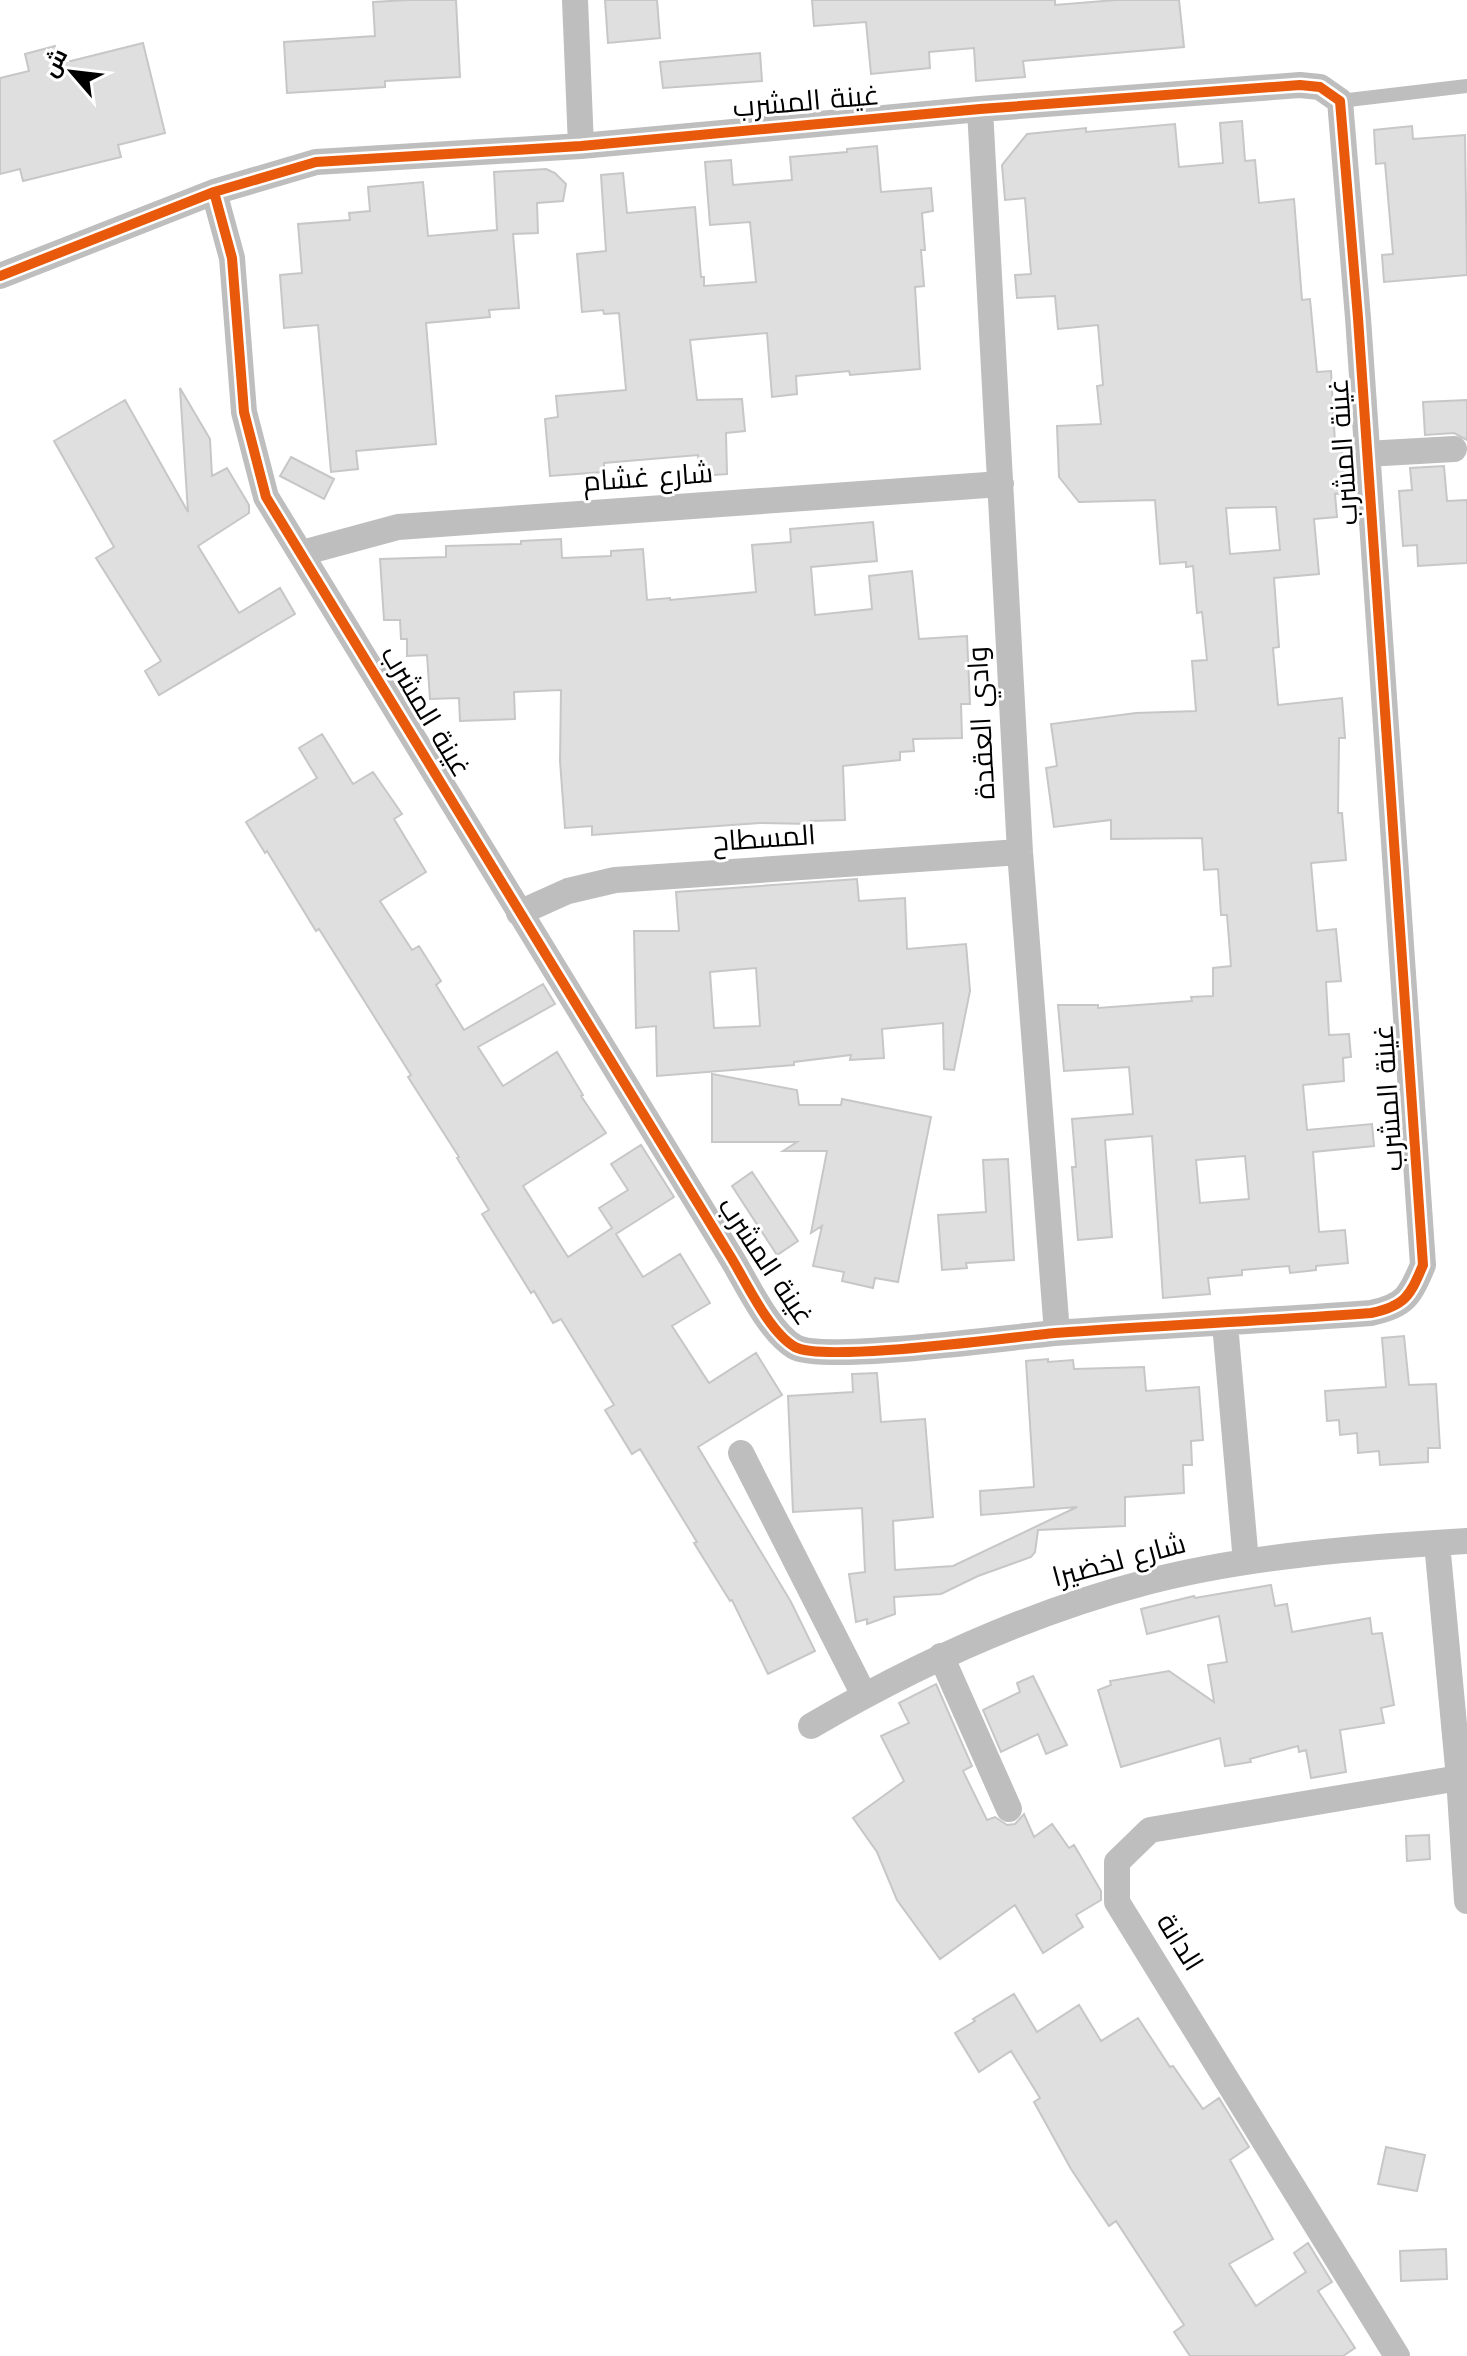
<svg xmlns="http://www.w3.org/2000/svg" width="1467" height="2356" viewBox="0 0 1467 2356" font-family="'Work Sans',Cairo,sans-serif">
<style>
.building{fill:#dfdfdf;stroke:#c7c7c7;stroke-width:2;fill-rule:evenodd}
.lines{fill:none;stroke-linecap:round;stroke-linejoin:round}
.service{stroke:#bebebe;stroke-width:14}
.minor{stroke:#bebebe;stroke-width:26}
.cycleway-casing{stroke:#fff;stroke-width:15}
.cycleway{stroke:#e8590c;stroke-width:10}
.labels{text-anchor:middle;dominant-baseline:central;stroke-width:6;stroke-linejoin:round;paint-order:stroke}
.street-label{font-size:28px;fill:#000;stroke:#fff}
</style>
<rect width="100%" height="100%" fill="#fff"/>
<!-- building -->
<path class="building" d="M 407,0 L 456,0 L 460,77 L 385,81 L 385,87 L 287,93 L 284,42 L 375,36 L 373,2 Z
M 605,0 L 657,0 L 660,38 L 608,43 Z
M 812,0 L 1055,0 L 1055,5 L 1116,0 L 1179,0 L 1184,47 L 1023,61 L 1025,77 L 976,81 L 974,48 L 929,52 L 930,68 L 871,74 L 866,22 L 814,26 Z
M 143,43 L 165,133 L 118,145 L 121,157 L 23,181 L 20,169 L 0,174 L 0,78 L 29,71 L 25,54 L 55,46 L 59,64 Z
M 760,53 L 762,81 L 663,88 L 660,62 Z
M 1242,121 L 1245,161 L 1255,160 L 1259,203 L 1294,199 L 1302,300 L 1310,299 L 1317,372 L 1331,371 L 1335,443 L 1341,443 L 1345,493 L 1335,494 L 1337,517 L 1314,519 L 1319,574 L 1274,578 L 1279,647 L 1273,648 L 1278,705 L 1342,698 L 1345,738 L 1339,738 L 1338,813 L 1342,813 L 1346,860 L 1311,863 L 1317,931 L 1336,929 L 1341,981 L 1326,982 L 1329,1035 L 1349,1034 L 1351,1057 L 1343,1058 L 1344,1081 L 1303,1085 L 1307,1130 L 1372,1124 L 1374,1146 L 1313,1152 L 1319,1232 L 1345,1230 L 1348,1263 L 1316,1266 L 1316,1270 L 1290,1273 L 1289,1266 L 1242,1270 L 1242,1275 L 1208,1278 L 1210,1294 L 1163,1298 L 1152,1136 L 1105,1140 L 1112,1237 L 1078,1240 L 1072,1167 L 1076,1167 L 1072,1119 L 1133,1114 L 1129,1067 L 1064,1071 L 1058,1005 L 1098,1005 L 1098,1008 L 1192,1001 L 1191,997 L 1213,996 L 1213,968 L 1231,966 L 1227,915 L 1221,915 L 1218,869 L 1204,870 L 1202,838 L 1111,839 L 1111,820 L 1054,827 L 1046,768 L 1057,766 L 1051,724 L 1136,713 L 1196,711 L 1192,661 L 1207,660 L 1202,612 L 1197,613 L 1193,566 L 1186,567 L 1186,562 L 1160,564 L 1155,500 L 1079,502 L 1059,477 L 1057,426 L 1101,424 L 1097,386 L 1103,385 L 1098,325 L 1058,329 L 1055,296 L 1017,298 L 1015,275 L 1031,274 L 1025,198 L 1005,200 L 1002,165 L 1027,134 L 1086,128 L 1086,132 L 1175,124 L 1179,167 L 1223,163 L 1220,123 ZM 1276,507 L 1280,550 L 1230,554 L 1226,508 ZM 1245,1156 L 1249,1199 L 1200,1203 L 1196,1160 Z
M 1412,126 L 1413,139 L 1465,135 L 1467,275 L 1384,282 L 1382,255 L 1393,254 L 1385,163 L 1376,164 L 1374,130 Z
M 877,146 L 881,192 L 931,188 L 933,211 L 922,213 L 925,250 L 921,250 L 924,286 L 915,287 L 920,369 L 850,375 L 849,371 L 796,376 L 797,394 L 772,397 L 767,333 L 690,340 L 697,400 L 742,399 L 745,431 L 726,433 L 727,474 L 700,476 L 698,455 L 604,463 L 604,472 L 550,476 L 545,419 L 558,417 L 556,396 L 626,390 L 619,313 L 604,314 L 603,310 L 582,312 L 577,254 L 606,251 L 601,175 L 623,173 L 627,213 L 695,207 L 701,277 L 704,277 L 704,286 L 756,282 L 750,222 L 710,225 L 705,162 L 731,160 L 733,185 L 792,180 L 790,157 L 847,152 L 847,149 Z
M 546,169 L 555,173 L 566,184 L 563,201 L 537,203 L 538,233 L 513,234 L 519,308 L 489,310 L 490,317 L 426,323 L 436,444 L 356,451 L 358,469 L 331,472 L 318,325 L 284,328 L 280,275 L 302,273 L 298,224 L 350,220 L 349,213 L 370,211 L 368,187 L 423,182 L 428,236 L 497,230 L 494,172 Z
M 180,388 L 210,439 L 212,476 L 227,468 L 249,505 L 249,513 L 198,546 L 239,613 L 280,588 L 295,614 L 159,695 L 145,671 L 161,661 L 96,558 L 114,547 L 54,441 L 125,400 L 188,512 Z
M 1467,400 L 1467,440 L 1454,433 L 1425,435 L 1423,402 Z
M 291,457 L 334,479 L 324,499 L 280,476 Z
M 1444,466 L 1447,501 L 1467,500 L 1467,563 L 1418,566 L 1417,545 L 1403,546 L 1399,491 L 1412,490 L 1410,468 Z
M 873,522 L 877,561 L 811,567 L 815,615 L 872,609 L 869,576 L 912,571 L 919,639 L 967,636 L 970,704 L 961,704 L 962,738 L 913,739 L 914,751 L 900,752 L 900,760 L 843,766 L 845,820 L 810,821 L 810,824 L 760,823 L 592,835 L 592,826 L 565,828 L 560,761 L 561,690 L 514,692 L 515,719 L 460,721 L 459,698 L 430,699 L 427,655 L 407,656 L 407,639 L 401,639 L 400,620 L 384,620 L 380,559 L 446,557 L 446,546 L 521,544 L 521,541 L 561,539 L 562,558 L 611,556 L 611,551 L 643,549 L 647,600 L 670,598 L 670,600 L 756,592 L 752,545 L 791,542 L 790,529 Z
M 322,734 L 353,784 L 373,772 L 402,814 L 394,819 L 426,872 L 380,901 L 412,950 L 419,946 L 441,981 L 436,985 L 464,1030 L 543,984 L 555,1004 L 478,1047 L 503,1086 L 557,1052 L 583,1095 L 581,1096 L 606,1133 L 523,1186 L 568,1257 L 612,1228 L 599,1208 L 628,1190 L 611,1164 L 641,1145 L 674,1197 L 616,1234 L 643,1277 L 680,1254 L 710,1303 L 672,1326 L 709,1383 L 756,1353 L 782,1395 L 698,1447 L 791,1602 L 815,1651 L 768,1674 L 732,1600 L 730,1601 L 694,1543 L 697,1542 L 640,1449 L 632,1454 L 605,1410 L 614,1405 L 561,1319 L 553,1323 L 534,1291 L 531,1293 L 482,1214 L 489,1210 L 457,1158 L 459,1157 L 408,1077 L 411,1075 L 319,929 L 316,931 L 267,851 L 265,853 L 246,822 L 317,778 L 299,748 Z
M 857,879 L 859,901 L 905,898 L 907,949 L 966,944 L 970,991 L 954,1070 L 944,1069 L 943,1023 L 882,1029 L 884,1058 L 850,1060 L 851,1055 L 794,1062 L 794,1065 L 657,1076 L 656,1026 L 636,1028 L 634,931 L 679,931 L 676,892 ZM 756,968 L 760,1026 L 714,1028 L 710,972 Z
M 712,1074 L 797,1090 L 799,1105 L 841,1105 L 842,1099 L 931,1117 L 898,1282 L 875,1278 L 873,1288 L 842,1281 L 844,1272 L 813,1266 L 822,1226 L 811,1233 L 827,1151 L 783,1151 L 797,1142 L 712,1142 Z
M 1008,1159 L 1014,1260 L 966,1263 L 967,1268 L 942,1270 L 938,1215 L 986,1212 L 983,1160 Z
M 752,1172 L 798,1241 L 777,1255 L 732,1186 Z
M 1404,1336 L 1409,1385 L 1436,1384 L 1440,1448 L 1428,1448 L 1428,1462 L 1380,1465 L 1379,1451 L 1358,1453 L 1357,1433 L 1340,1435 L 1339,1420 L 1327,1421 L 1325,1391 L 1386,1387 L 1382,1338 Z
M 1048,1359 L 1048,1362 L 1073,1360 L 1074,1369 L 1144,1367 L 1146,1391 L 1199,1387 L 1203,1440 L 1191,1441 L 1192,1465 L 1183,1465 L 1184,1493 L 1125,1497 L 1125,1526 L 1038,1530 L 1035,1552 L 1031,1557 L 978,1576 L 941,1594 L 894,1597 L 895,1614 L 867,1624 L 867,1619 L 856,1622 L 849,1574 L 865,1572 L 862,1508 L 793,1512 L 788,1396 L 853,1392 L 852,1374 L 877,1373 L 881,1422 L 925,1419 L 933,1517 L 893,1521 L 895,1570 L 953,1566 L 1077,1507 L 981,1515 L 980,1491 L 1034,1487 L 1026,1361 Z
M 1271,1585 L 1275,1606 L 1287,1604 L 1292,1632 L 1370,1618 L 1372,1634 L 1382,1633 L 1394,1705 L 1381,1708 L 1384,1723 L 1340,1730 L 1346,1772 L 1311,1778 L 1306,1750 L 1299,1752 L 1298,1746 L 1250,1759 L 1251,1762 L 1225,1766 L 1220,1738 L 1121,1767 L 1098,1690 L 1111,1685 L 1110,1681 L 1169,1671 L 1214,1702 L 1208,1665 L 1227,1662 L 1219,1616 L 1147,1634 L 1141,1609 L 1194,1596 L 1195,1598 Z
M 1033,1676 L 1067,1745 L 1046,1754 L 1038,1734 L 1001,1752 L 983,1710 L 1020,1692 L 1017,1683 Z
M 936,1684 L 972,1766 L 963,1771 L 987,1820 L 995,1817 L 1007,1825 L 1015,1824 L 1024,1814 L 1034,1837 L 1052,1824 L 1069,1848 L 1074,1845 L 1101,1891 L 1101,1900 L 1076,1915 L 1083,1927 L 1043,1953 L 1015,1905 L 940,1959 L 897,1900 L 877,1852 L 853,1818 L 904,1781 L 881,1736 L 909,1723 L 899,1703 Z
M 1429,1835 L 1430,1859 L 1407,1861 L 1406,1836 Z
M 1014,1994 L 1037,2032 L 1079,2005 L 1101,2041 L 1138,2018 L 1170,2067 L 1173,2066 L 1203,2109 L 1219,2098 L 1249,2147 L 1230,2160 L 1273,2239 L 1229,2264 L 1256,2306 L 1306,2272 L 1294,2253 L 1308,2243 L 1332,2282 L 1318,2291 L 1355,2348 L 1343,2356 L 1190,2356 L 1174,2332 L 1184,2325 L 1116,2221 L 1109,2226 L 1071,2169 L 1034,2102 L 1040,2098 L 1011,2051 L 979,2072 L 955,2033 L 975,2021 L 973,2019 Z
M 1386,2147 L 1425,2155 L 1417,2191 L 1378,2184 Z
M 1446,2249 L 1447,2279 L 1401,2281 L 1400,2251 Z"/>
<g class="lines">
<!-- service -->
<path class="service" d="M 1340,101 L 1467,86"/>
<!-- minor -->
<path class="minor" d="M 575,0 L 581,146
M 980,109 L 1020,852 L 1057,1333
M 0,276 L 214,192 L 316,162 L 581,146 L 980,109 L 1300,85 L 1320,87 L 1340,101 L 1358,318 L 1423,1265 C 1410,1296 1405,1306 1371,1313 C 1265,1321 1160,1325 1055,1333 C 1011,1337 824,1363 795,1347 C 770,1333 747,1284 732,1259 L 266,497 L 244,412 L 232,258 L 214,192
M 1366,454 L 1454,449
M 302,553 L 398,527 L 1001,484
M 519,913 L 568,891 L 615,880 L 1020,852
M 1225,1324 L 1246,1562
M 741,1453 L 864,1695
M 1437,1543 L 1459,1778 L 1467,1901
M 941,1656 L 1009,1809
M 811,1726 C 917,1664 1028,1613 1147,1582 C 1247,1556 1363,1547 1467,1541
M 1397,2356 L 1117,1902 L 1117,1862 L 1150,1830 L 1459,1778"/>
<!-- cycleway casing -->
<g class="cycleway-casing">
<path id="cycleway" d="M 0,276 L 214,192 L 316,162 L 581,146 L 980,109 L 1300,85 L 1320,87 L 1340,101 L 1358,318 L 1423,1265 C 1410,1296 1405,1306 1371,1313 C 1265,1321 1160,1325 1055,1333 C 1011,1337 824,1363 795,1347 C 770,1333 747,1284 732,1259 L 266,497 L 244,412 L 232,258 L 214,192"/>
</g>
<!-- cycleway -->
<use href="#cycleway" class="cycleway"/>
</g>
<g class="labels">
<!-- street labels -->
<g class="street-label">
<text transform="translate(806 101) rotate(-5)">غينة المشرب</text>
<text transform="translate(1343 452) rotate(-94)">غينة المشرب</text>
<text transform="translate(648 477) rotate(-4)">شارع غشام</text>
<text transform="translate(426 711) rotate(59)">غينة المشرب</text>
<text transform="translate(981 723) rotate(-93)">وادي العقدة</text>
<text transform="translate(764 838) rotate(-4)">المسطاح</text>
<text transform="translate(1388 1098) rotate(-94)">غينة المشرب</text>
<text transform="translate(766 1261) rotate(56)">غينة المشرب</text>
<text transform="translate(1119 1560) rotate(-15)">شارع لخضيرا</text>
<text transform="translate(1180 1942) rotate(58)">الدانة</text>
</g>
</g>
<!-- north arrow -->
<g transform="translate(72 72) rotate(298)" stroke="#ffffff" stroke-width="6" paint-order="stroke">
<path d="M0-6L14 30L0 20L-14 30Z" fill="#000000"/>
<text y="-12" font-size="22" font-weight="bold" text-anchor="middle" fill="#000000">ش</text>
</g>
</svg>
